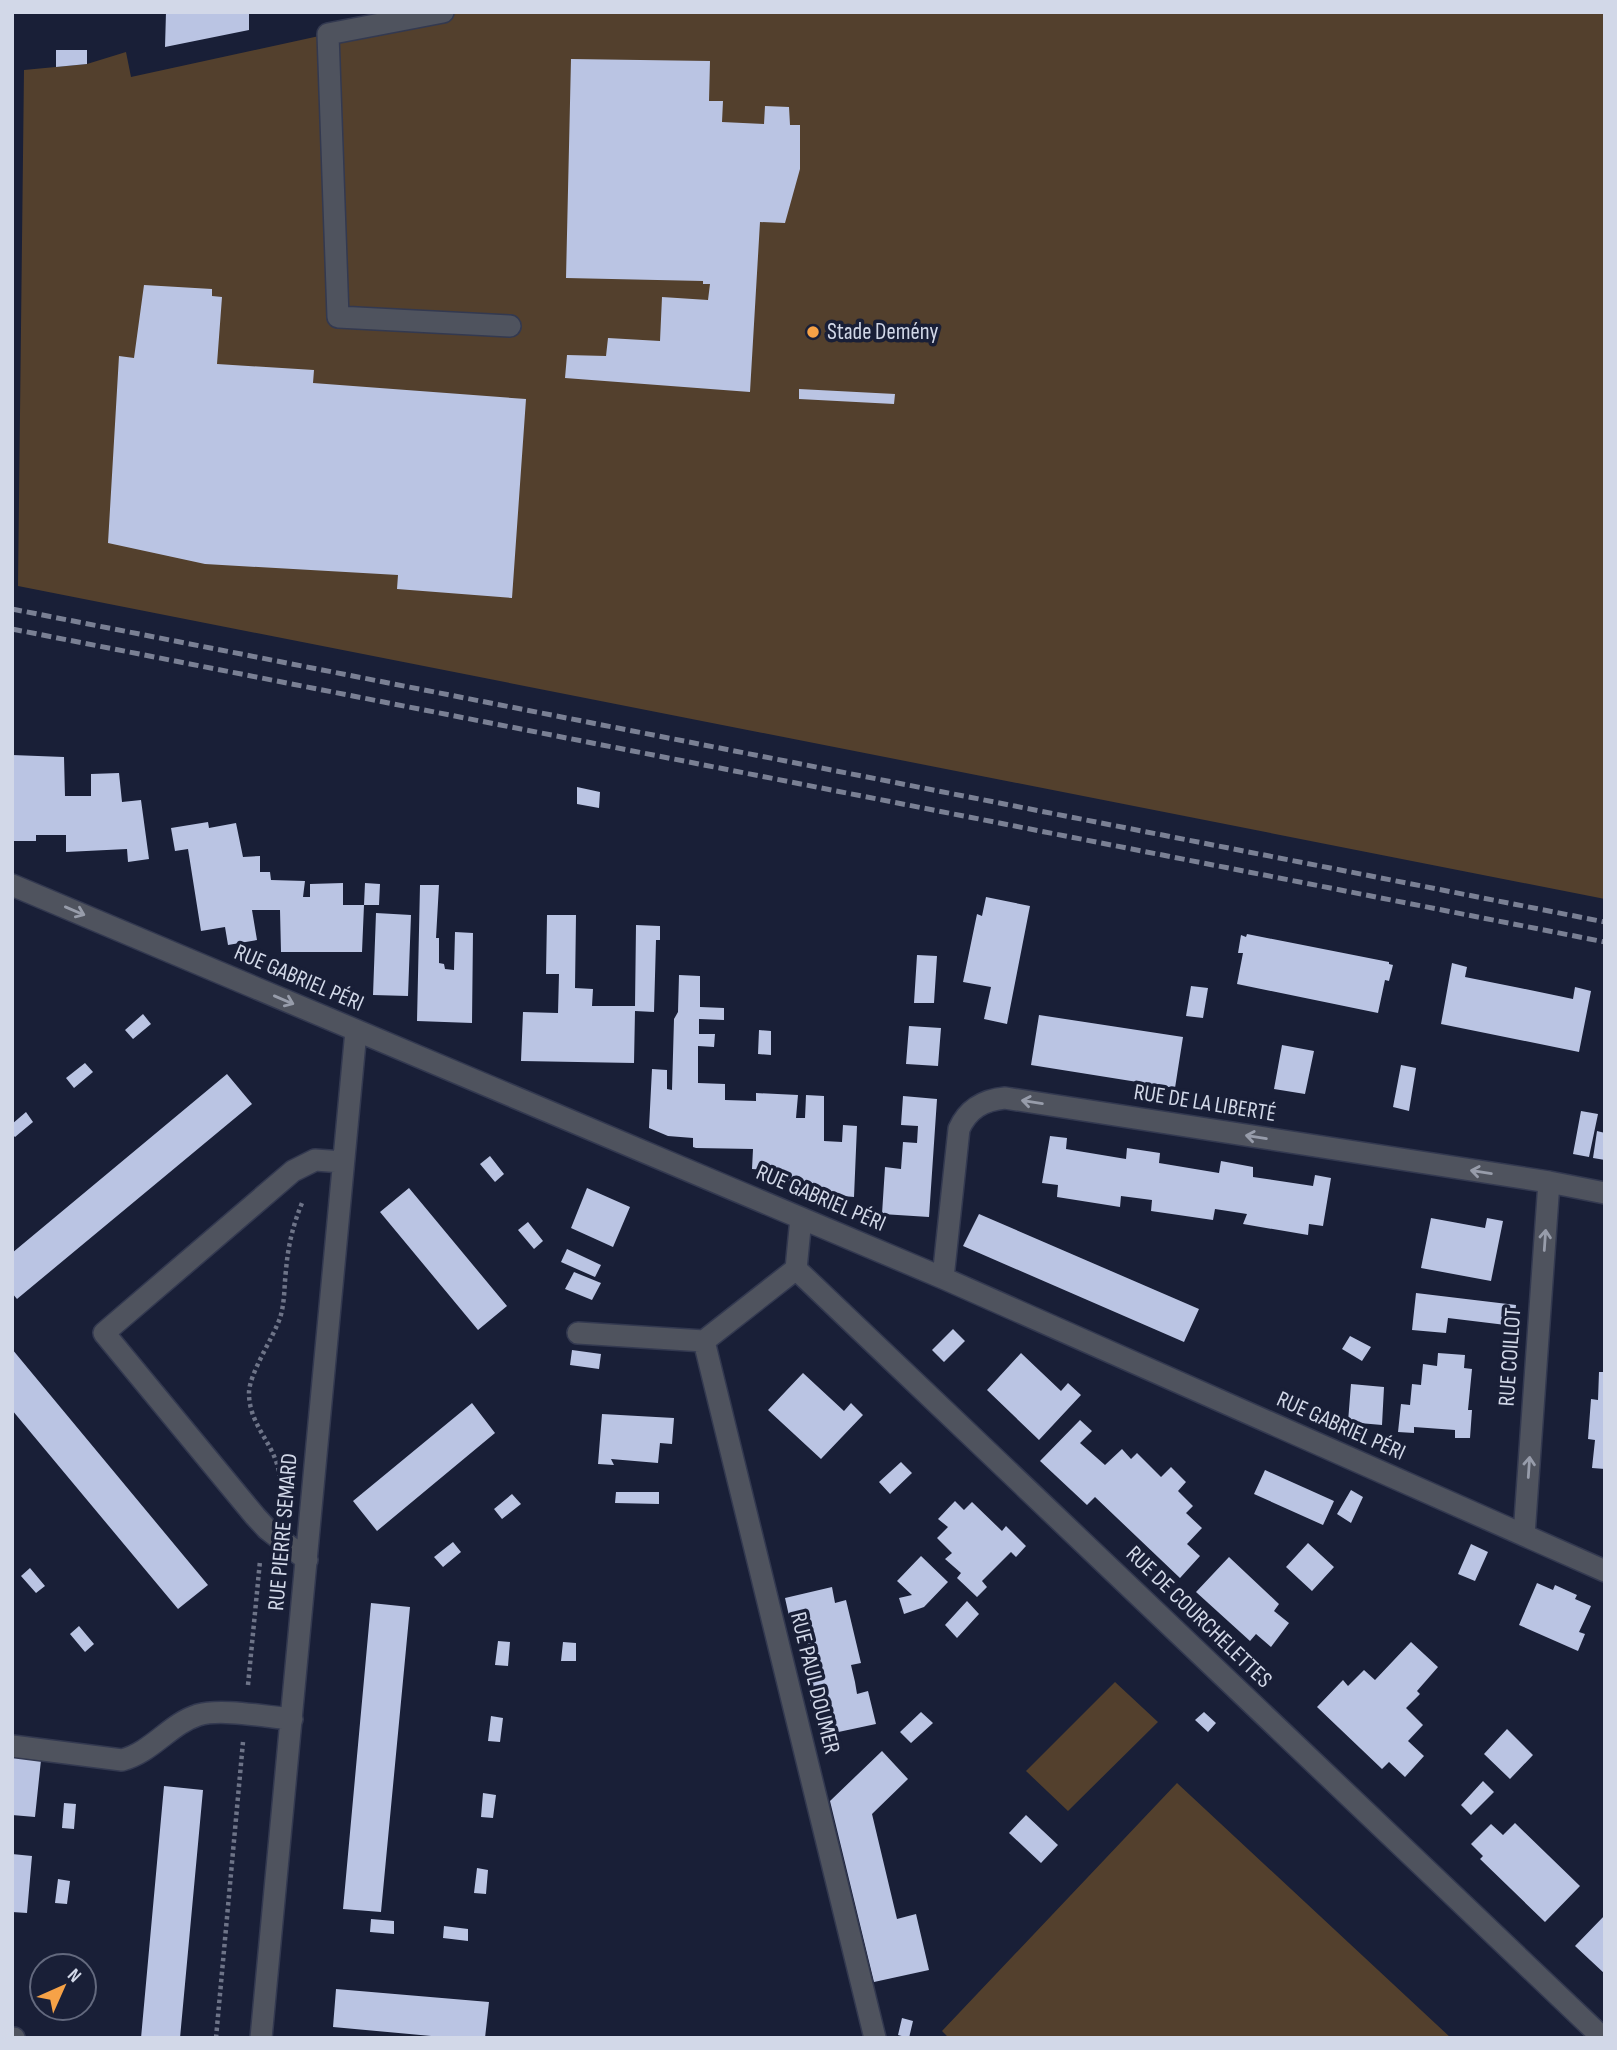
<svg xmlns="http://www.w3.org/2000/svg" width="1617" height="2050" viewBox="0 0 1617 2050" font-family="'Sofia Sans Condensed',sans-serif">
<style>
.green{fill:#53402d}
.building{fill:#bac4e3}
.lines{fill:none;stroke-linecap:round;stroke-linejoin:round}
.minor-casing{stroke:#333950;stroke-width:24}
.path{stroke:#6e7488;stroke-width:4.5;stroke-dasharray:3.5 3.5;stroke-linecap:butt}
.minor{stroke:#4f535e;stroke-width:21}
.rail{stroke:#7a8094;stroke-width:5;stroke-dasharray:10 5;stroke-linecap:butt}
.oneway{stroke:#979caa}
.poi-dot{fill:#f6a247;stroke:#191f37;stroke-width:2.5}
.labels{text-anchor:middle;dominant-baseline:central;stroke-width:7;stroke-linejoin:round;paint-order:stroke}
.poi-label{font-size:23px;fill:#d2d8e8;stroke:#191f37;text-anchor:start}
.street-label{font-size:23px;fill:#d2d8e8;stroke:#191f37}
</style>
<rect width="100%" height="100%" fill="#191f37"/>
<!-- green -->
<path class="green" d="M 429,12 L 1605,12 L 1605,899 L 18,586 L 24,70 L 87,64 L 126,52 L 131,77 Z
M 1115,1682 L 1158,1722 L 1068,1811 L 1026,1771 Z
M 1177,1783 L 1451,2038 L 949,2038 L 942,2031 Z"/>
<!-- building -->
<path class="building" d="M 166,12 L 249,12 L 249,30 L 165,47 Z
M 56,50 L 87,50 L 87,64 L 56,67 Z
M 571,59 L 710,61 L 709,101 L 723,101 L 722,122 L 764,124 L 765,106 L 789,107 L 790,125 L 800,125 L 800,169 L 785,223 L 760,222 L 750,392 L 565,378 L 567,355 L 606,356 L 608,338 L 660,341 L 662,297 L 708,300 L 710,284 L 703,284 L 703,281 L 566,278 Z
M 144,285 L 212,289 L 212,296 L 222,297 L 217,364 L 314,370 L 313,383 L 526,399 L 512,598 L 397,589 L 398,575 L 205,564 L 108,543 L 119,356 L 134,358 Z
M 799,389 L 895,394 L 894,404 L 799,399 Z
M 12,755 L 64,757 L 65,796 L 91,796 L 91,774 L 119,773 L 122,802 L 141,800 L 149,859 L 128,862 L 127,849 L 66,852 L 66,835 L 36,835 L 36,841 L 12,841 Z
M 577,787 L 600,792 L 599,808 L 577,804 Z
M 208,822 L 209,828 L 236,823 L 243,857 L 260,856 L 260,872 L 270,872 L 271,880 L 305,881 L 303,897 L 310,897 L 310,884 L 343,883 L 343,905 L 364,905 L 362,952 L 281,952 L 280,910 L 252,910 L 257,940 L 228,945 L 225,927 L 201,931 L 188,849 L 175,851 L 171,828 Z
M 365,883 L 380,884 L 379,905 L 364,905 Z
M 420,885 L 439,885 L 436,938 L 439,938 L 439,963 L 444,964 L 445,969 L 454,970 L 455,932 L 473,933 L 472,1023 L 417,1021 Z
M 986,897 L 1030,906 L 1007,1024 L 984,1019 L 991,987 L 963,982 L 977,914 L 982,916 Z
M 376,913 L 411,915 L 408,996 L 373,995 Z
M 547,915 L 576,915 L 575,988 L 593,989 L 592,1006 L 635,1006 L 636,925 L 660,926 L 660,940 L 656,940 L 654,1012 L 635,1011 L 634,1063 L 521,1061 L 523,1012 L 558,1013 L 559,974 L 546,974 Z
M 1247,934 L 1389,962 L 1389,964 L 1393,965 L 1389,981 L 1385,980 L 1378,1013 L 1237,984 L 1243,953 L 1238,953 L 1241,935 L 1246,937 Z
M 917,955 L 937,956 L 934,1003 L 914,1003 Z
M 1452,963 L 1467,967 L 1465,977 L 1520,988 L 1573,999 L 1575,987 L 1591,991 L 1579,1052 L 1441,1024 Z
M 679,975 L 700,976 L 700,1007 L 724,1008 L 724,1020 L 699,1019 L 699,1034 L 715,1034 L 714,1047 L 698,1046 L 698,1083 L 725,1084 L 725,1100 L 756,1101 L 756,1093 L 798,1095 L 796,1118 L 805,1118 L 806,1095 L 824,1096 L 824,1141 L 842,1142 L 843,1125 L 857,1126 L 854,1197 L 821,1194 L 821,1202 L 796,1191 L 797,1181 L 771,1181 L 771,1170 L 752,1169 L 753,1149 L 696,1148 L 693,1147 L 693,1138 L 668,1136 L 649,1128 L 652,1069 L 667,1070 L 667,1089 L 672,1090 L 674,1019 L 678,1012 Z
M 1191,986 L 1208,988 L 1203,1018 L 1186,1016 Z
M 143,1014 L 151,1024 L 133,1039 L 125,1030 Z
M 1039,1015 L 1183,1037 L 1175,1088 L 1031,1065 Z
M 909,1026 L 941,1028 L 938,1066 L 906,1064 Z
M 759,1030 L 771,1031 L 771,1055 L 758,1054 Z
M 1282,1045 L 1314,1051 L 1305,1094 L 1274,1089 Z
M 85,1063 L 93,1072 L 74,1088 L 66,1078 Z
M 1401,1065 L 1416,1068 L 1409,1111 L 1393,1107 Z
M 227,1074 L 252,1104 L 17,1299 L 12,1293 L 12,1253 Z
M 903,1096 L 937,1099 L 929,1217 L 882,1214 L 885,1167 L 901,1169 L 903,1142 L 917,1143 L 918,1126 L 901,1125 Z
M 1581,1111 L 1598,1114 L 1589,1157 L 1573,1154 Z
M 26,1112 L 33,1122 L 15,1137 L 12,1134 L 12,1124 Z
M 1597,1131 L 1605,1133 L 1605,1160 L 1593,1158 Z
M 1050,1136 L 1067,1138 L 1066,1149 L 1126,1159 L 1127,1148 L 1160,1153 L 1159,1163 L 1219,1173 L 1221,1161 L 1253,1167 L 1253,1177 L 1313,1186 L 1315,1175 L 1331,1178 L 1323,1226 L 1309,1224 L 1308,1235 L 1243,1224 L 1247,1214 L 1215,1209 L 1213,1220 L 1151,1211 L 1152,1200 L 1121,1196 L 1120,1207 L 1057,1197 L 1058,1185 L 1042,1183 Z
M 490,1156 L 504,1174 L 495,1182 L 480,1164 Z
M 409,1188 L 507,1306 L 478,1330 L 380,1212 Z
M 587,1188 L 630,1207 L 613,1247 L 571,1228 Z
M 979,1214 L 1199,1309 L 1184,1342 L 963,1246 Z
M 1431,1218 L 1485,1228 L 1487,1218 L 1503,1221 L 1491,1281 L 1421,1268 Z
M 528,1222 L 543,1241 L 534,1249 L 518,1230 Z
M 567,1249 L 601,1265 L 595,1277 L 561,1262 Z
M 574,1272 L 601,1283 L 592,1300 L 565,1289 Z
M 1416,1293 L 1516,1305 L 1514,1326 L 1448,1318 L 1446,1333 L 1412,1330 Z
M 953,1329 L 965,1341 L 944,1362 L 932,1350 Z
M 1350,1336 L 1371,1347 L 1362,1361 L 1342,1349 Z
M 12,1349 L 208,1585 L 178,1609 L 12,1410 Z
M 572,1350 L 601,1354 L 599,1369 L 570,1365 Z
M 1021,1353 L 1061,1391 L 1068,1383 L 1081,1395 L 1039,1440 L 987,1390 Z
M 1438,1353 L 1465,1355 L 1464,1368 L 1472,1369 L 1468,1410 L 1472,1410 L 1470,1438 L 1455,1438 L 1455,1430 L 1414,1427 L 1414,1433 L 1398,1432 L 1401,1404 L 1410,1405 L 1412,1384 L 1421,1385 L 1423,1364 L 1437,1366 Z
M 1599,1372 L 1605,1372 L 1605,1469 L 1592,1468 L 1595,1440 L 1588,1439 L 1591,1399 L 1598,1400 Z
M 803,1373 L 844,1411 L 851,1403 L 863,1415 L 821,1459 L 768,1410 Z
M 1351,1384 L 1384,1387 L 1382,1425 L 1348,1422 Z
M 472,1403 L 495,1433 L 377,1531 L 353,1501 Z
M 602,1414 L 674,1418 L 672,1444 L 660,1443 L 658,1463 L 611,1459 L 614,1465 L 598,1464 Z
M 1080,1420 L 1092,1431 L 1080,1443 L 1105,1465 L 1122,1449 L 1131,1459 L 1137,1453 L 1161,1477 L 1171,1467 L 1186,1482 L 1178,1491 L 1193,1506 L 1186,1513 L 1202,1528 L 1187,1544 L 1200,1556 L 1180,1578 L 1095,1497 L 1087,1505 L 1040,1461 Z
M 901,1462 L 912,1473 L 890,1494 L 879,1482 Z
M 1265,1470 L 1334,1501 L 1323,1525 L 1254,1494 Z
M 1351,1490 L 1363,1497 L 1351,1523 L 1337,1514 Z
M 616,1492 L 659,1492 L 659,1504 L 615,1503 Z
M 512,1494 L 521,1504 L 502,1519 L 494,1509 Z
M 955,1501 L 964,1510 L 972,1502 L 1002,1531 L 1006,1526 L 1026,1546 L 1016,1557 L 1011,1552 L 982,1581 L 987,1587 L 977,1597 L 957,1578 L 961,1573 L 945,1559 L 952,1553 L 937,1538 L 948,1527 L 938,1519 Z
M 453,1542 L 461,1552 L 443,1567 L 434,1557 Z
M 1308,1543 L 1334,1567 L 1312,1591 L 1286,1567 Z
M 1471,1544 L 1488,1552 L 1475,1581 L 1458,1574 Z
M 921,1556 L 948,1582 L 924,1607 L 904,1614 L 899,1598 L 912,1595 L 897,1581 Z
M 1229,1557 L 1279,1604 L 1274,1611 L 1289,1623 L 1271,1647 L 1256,1634 L 1250,1641 L 1196,1592 Z
M 30,1568 L 45,1586 L 36,1593 L 21,1576 Z
M 1537,1583 L 1553,1590 L 1555,1585 L 1577,1595 L 1575,1599 L 1591,1606 L 1579,1632 L 1585,1634 L 1578,1651 L 1519,1625 Z
M 832,1587 L 835,1603 L 846,1600 L 861,1663 L 851,1665 L 855,1682 L 857,1694 L 868,1691 L 876,1724 L 829,1734 L 822,1705 L 812,1707 L 804,1675 L 814,1672 L 799,1613 L 789,1616 L 785,1598 Z
M 967,1601 L 979,1614 L 957,1638 L 945,1625 Z
M 371,1603 L 410,1607 L 381,1912 L 343,1909 Z
M 79,1626 L 94,1644 L 85,1652 L 70,1634 Z
M 498,1641 L 510,1642 L 508,1666 L 495,1665 Z
M 563,1642 L 576,1643 L 576,1661 L 561,1661 Z
M 1411,1642 L 1438,1667 L 1417,1691 L 1420,1694 L 1406,1708 L 1423,1725 L 1408,1741 L 1424,1756 L 1405,1777 L 1389,1762 L 1382,1769 L 1317,1707 L 1343,1680 L 1348,1686 L 1364,1670 L 1375,1680 Z
M 921,1712 L 933,1723 L 911,1743 L 900,1732 Z
M 1204,1712 L 1216,1723 L 1208,1732 L 1195,1720 Z
M 491,1716 L 503,1718 L 500,1742 L 488,1741 Z
M 1507,1729 L 1533,1755 L 1510,1779 L 1484,1754 Z
M 882,1751 L 908,1779 L 872,1814 L 897,1919 L 916,1914 L 929,1970 L 874,1982 L 830,1801 Z
M 12,1757 L 41,1760 L 35,1817 L 12,1815 Z
M 1483,1781 L 1494,1792 L 1471,1815 L 1461,1805 Z
M 164,1786 L 203,1790 L 180,2038 L 141,2038 Z
M 483,1793 L 496,1795 L 493,1818 L 481,1817 Z
M 64,1803 L 76,1804 L 74,1829 L 62,1828 Z
M 1026,1815 L 1058,1845 L 1041,1863 L 1009,1833 Z
M 1515,1823 L 1580,1886 L 1545,1922 L 1480,1859 L 1483,1856 L 1471,1844 L 1491,1824 L 1503,1835 Z
M 12,1854 L 32,1856 L 27,1913 L 12,1912 Z
M 477,1868 L 488,1870 L 486,1894 L 474,1893 Z
M 58,1879 L 70,1881 L 67,1904 L 55,1903 Z
M 1605,1915 L 1605,1974 L 1575,1946 Z
M 371,1919 L 394,1921 L 394,1934 L 370,1932 Z
M 444,1926 L 468,1929 L 468,1941 L 443,1938 Z
M 336,1989 L 489,2002 L 485,2038 L 453,2038 L 333,2027 Z
M 902,2018 L 913,2021 L 909,2038 L 898,2035 Z"/>
<g class="lines">
<!-- minor casing -->
<g class="minor-casing">
<path id="minor" d="M 443,12 L 328,34 L 338,317 L 510,326
M 12,885 L 943,1278 L 1605,1571
M 801,1218 L 796,1269 L 1603,2038
M 796,1269 L 704,1341 L 875,2038
M 943,1278 L 959,1129 C 968,1109 983,1100 1005,1098 L 1549,1182 L 1605,1193
M 578,1333 L 704,1341
M 1524,1535 L 1549,1182
M 307,1560 L 267,1529 L 255,1516 L 104,1333 L 293,1171 L 315,1160 L 343,1162
M 12,1746 L 122,1760 C 152,1752 170,1724 198,1715 C 221,1708 267,1717 292,1719
M 12,2038 L 14,2038
M 261,2038 L 356,1031"/>
</g>
<!-- path -->
<path class="path" d="M 278,1499 C 289,1451 249,1434 249,1393 C 249,1374 273,1338 280,1318 C 285,1302 284,1287 286,1270 C 288,1246 293,1225 302,1203
M 248,1685 L 260,1561
M 216,2038 L 243,1742"/>
<!-- minor -->
<use href="#minor" class="minor"/>
<!-- rail -->
<path class="rail" d="M 12,609 L 1605,922
M 12,629 L 1605,942"/>
</g>
<!-- one-way arrows -->
<defs><path id="oneway-shaft" d="M-6 0H5M1.5-3L5.5 0L1.5 3" fill="none" stroke-width="1.6" stroke-linecap="round" stroke-linejoin="round" transform="scale(1.75)"/></defs>
<g class="oneway">
<use href="#oneway-shaft" transform="translate(75 911) rotate(23)"/>
<use href="#oneway-shaft" transform="translate(284 1000) rotate(23)"/>
<use href="#oneway-shaft" transform="translate(1032 1102) rotate(-171)"/>
<use href="#oneway-shaft" transform="translate(1256 1137) rotate(-171)"/>
<use href="#oneway-shaft" transform="translate(1481 1172) rotate(-171)"/>
<use href="#oneway-shaft" transform="translate(1545 1240) rotate(-86)"/>
<use href="#oneway-shaft" transform="translate(1529 1467) rotate(-86)"/>
</g>
<!-- markers -->
<circle class="poi-dot" cx="813" cy="332" r="7"/>
<g class="labels">
<!-- poi labels -->
<g class="poi-label">
<text x="827" y="332">Stade Demény</text>
</g>
<!-- street labels -->
<g class="street-label">
<text transform="translate(299 978) rotate(23)">RUE GABRIEL PÉRI</text>
<text transform="translate(1205 1103) rotate(9)">RUE DE LA LIBERTÉ</text>
<text transform="translate(821 1198) rotate(23)">RUE GABRIEL PÉRI</text>
<text transform="translate(1510 1357) rotate(-86)">RUE COILLOT</text>
<text transform="translate(1341 1426) rotate(24)">RUE GABRIEL PÉRI</text>
<text transform="translate(283 1532) rotate(-85)">RUE PIERRE SEMARD</text>
<text transform="translate(1199 1617) rotate(44)">RUE DE COURCHELETTES</text>
<text transform="translate(815 1683) rotate(76)">RUE PAUL DOUMER</text>
</g>
</g>
<!-- border -->
<rect width="1617" height="2050" fill="none" stroke="#d2d8e8" stroke-width="28"/>
<!-- north arrow -->
<g transform="translate(63 1987) rotate(45)"><circle r="33" fill="#191f37" stroke="#63697e" stroke-width="2"/>
<path d="M0-5L12 26L0 18L-12 26Z" fill="#f6a247"/>
<text y="-10" font-size="19" font-weight="bold" text-anchor="middle" fill="#d2d8e8">N</text>
</g>
</svg>
